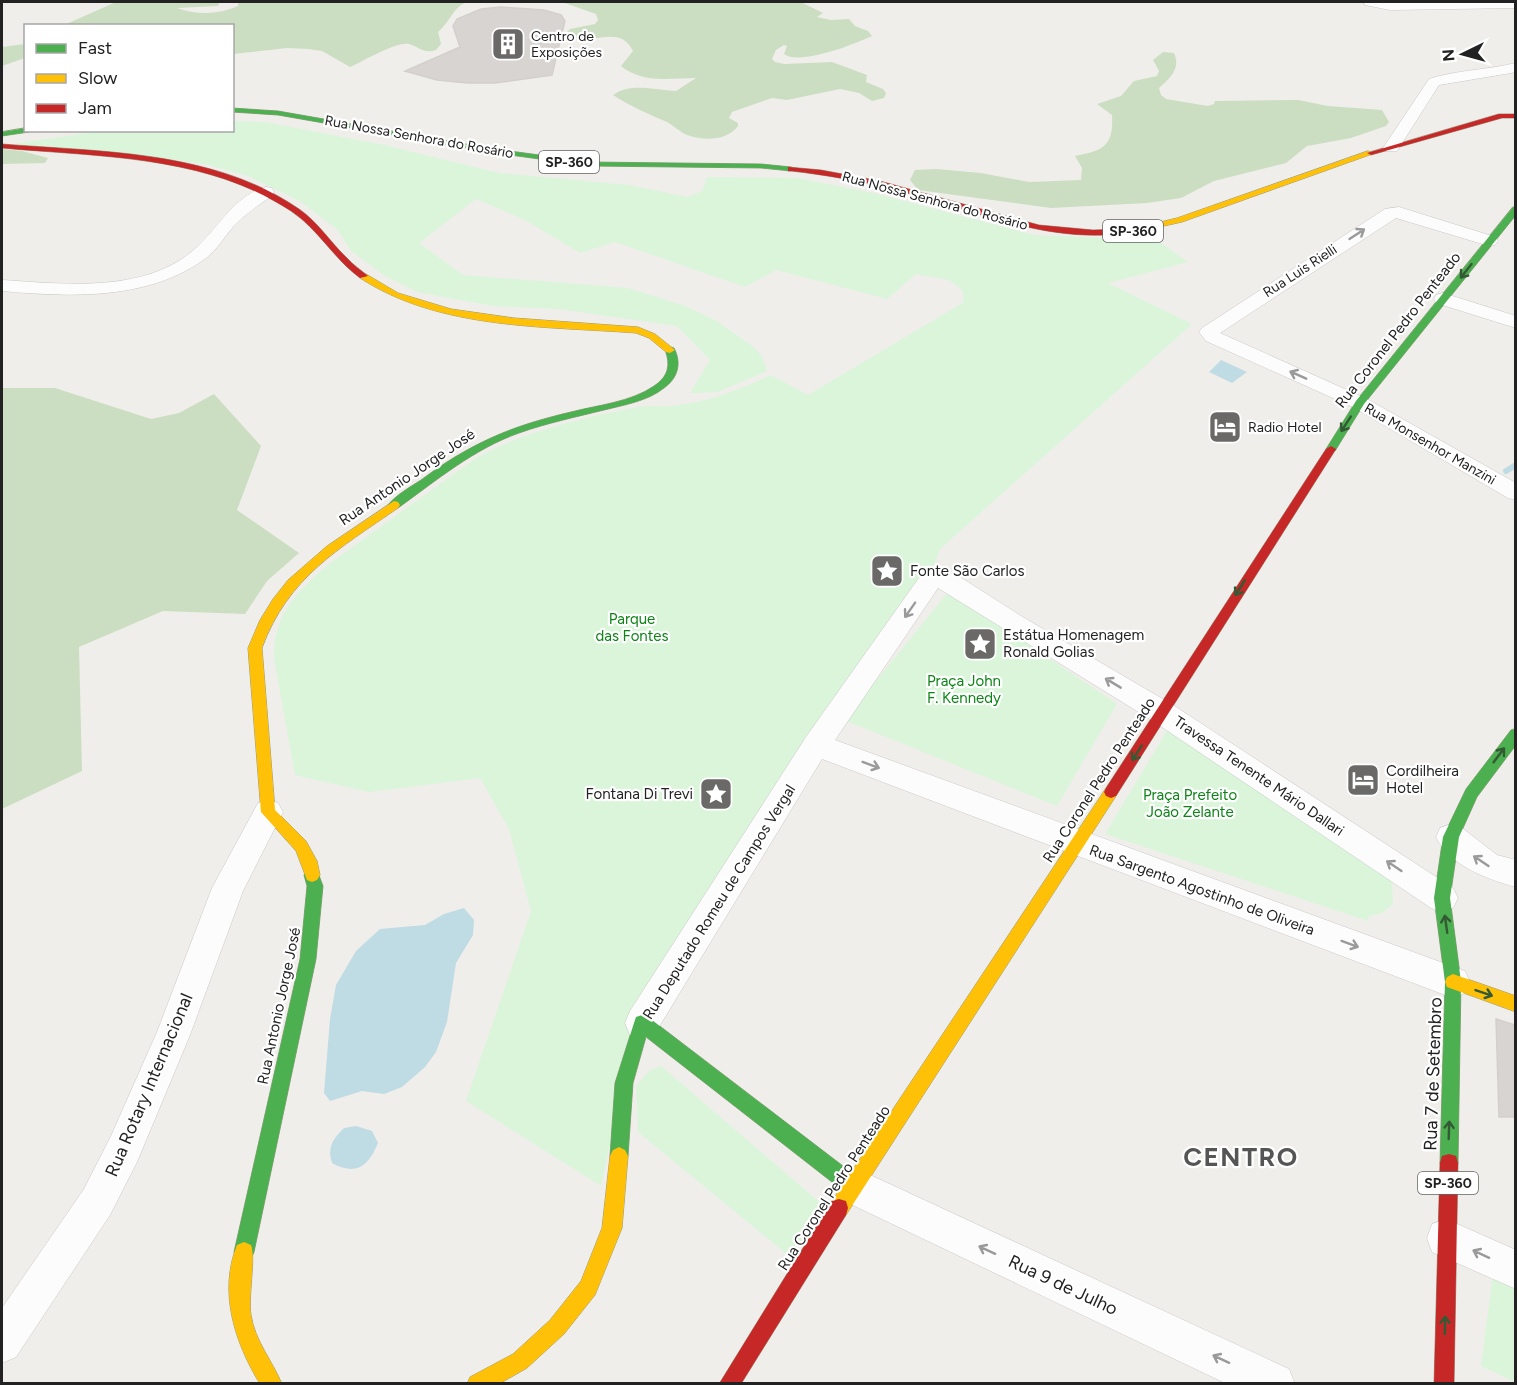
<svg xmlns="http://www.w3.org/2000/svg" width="1517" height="1385" viewBox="0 0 1517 1385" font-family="Figtree,sans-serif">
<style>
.forest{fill:#cbdec1}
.park{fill:#daf5da}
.water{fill:#bfdbe3}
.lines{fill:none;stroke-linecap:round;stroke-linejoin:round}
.stream{stroke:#bfdbe3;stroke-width:6}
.building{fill:#d7d4d2;stroke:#d3d0cc;stroke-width:1.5}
.street-casing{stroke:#c9c8c7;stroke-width:1}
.fast-casing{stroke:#999a82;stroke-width:1}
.slow-casing{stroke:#999a82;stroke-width:1}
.jam-casing{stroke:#999a82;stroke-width:1}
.street{fill:#fdfcfc;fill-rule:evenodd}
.fast{fill:#4caf50;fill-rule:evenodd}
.slow{fill:#ffc107;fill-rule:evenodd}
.jam{fill:#c62828;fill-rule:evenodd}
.oneway{stroke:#9a9a9a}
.oneway2{stroke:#335a34}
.labels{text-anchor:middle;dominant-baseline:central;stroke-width:4.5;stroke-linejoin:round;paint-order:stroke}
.far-poi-label{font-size:14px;fill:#222;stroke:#fff;text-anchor:start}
.far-street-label{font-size:14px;fill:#222;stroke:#fff}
.shield{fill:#fff;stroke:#646464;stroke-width:1.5}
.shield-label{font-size:14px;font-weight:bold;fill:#222}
.street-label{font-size:15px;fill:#222;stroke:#fff}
.poi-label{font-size:15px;fill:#222;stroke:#fff;text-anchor:start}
.park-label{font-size:15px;fill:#0c8416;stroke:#fff}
.near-street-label{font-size:18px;fill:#222;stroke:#fff}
.near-district-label{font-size:26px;font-weight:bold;letter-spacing:1.5px;fill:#555;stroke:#fff}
</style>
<rect width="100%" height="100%" fill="#f0eeeb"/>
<!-- forest -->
<path class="forest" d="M 116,2 L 220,2 L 218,6 L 177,8 C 197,15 218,15 238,6 L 238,2 L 466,2 C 452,9 450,22 438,32 L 441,44 L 436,50 C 424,54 419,47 409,44 C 396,41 362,62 350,67 L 322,51 L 308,49 L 287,48 L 233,54 L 232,26 L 64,25 Z
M 562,2 L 801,2 L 823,13 L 817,17 L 831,20 L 849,19 L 855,26 L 868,31 L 872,36 C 855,44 799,66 784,54 L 787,46 L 784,45 L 776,50 L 772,59 L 775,62 L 784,64 L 832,62 L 867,75 L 866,82 L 883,89 L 886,93 L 884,98 L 872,101 L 859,93 L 840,89 L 787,100 L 772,98 L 732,112 L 729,118 L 738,123 L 738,126 C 727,141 704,141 687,135 C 680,132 674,126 667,122 C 648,114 630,106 613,95 C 630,82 656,90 676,91 L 696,78 C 670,78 643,84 621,66 L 633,51 C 619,21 587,50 565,34 L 570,29 L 595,24 L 598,20 L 596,14 Z
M 25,44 L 25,58 L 2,66 L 2,47 Z
M 1163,52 L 1174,53 C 1181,69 1170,78 1159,88 L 1161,95 L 1166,99 L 1208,106 L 1214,104 L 1215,101 L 1298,100 L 1328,106 L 1382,110 L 1389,122 L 1386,126 L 1351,138 L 1307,146 L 1286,163 L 1214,181 L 1181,198 L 1147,203 L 1051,208 L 918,190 L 910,180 L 915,170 L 936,169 L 981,173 L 1029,182 L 1081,180 L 1082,168 L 1075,156 C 1104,151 1114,145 1112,115 L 1097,104 L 1121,96 L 1134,81 L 1157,76 L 1159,71 L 1153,60 Z
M 2,149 L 22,151 L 48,158 L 45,163 L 2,164 Z
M 2,388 L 55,388 L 151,419 L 179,413 L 214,394 L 261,446 L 237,510 L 299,553 L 267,581 L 245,614 L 163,611 L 79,647 L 82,771 L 2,809 Z"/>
<!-- park -->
<path class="park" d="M 233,121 L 265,122 L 384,145 L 499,173 L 629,185 L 688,197 L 702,191 L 707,177 L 797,178 L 873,193 L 1034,235 L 1107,238 L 1148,234 L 1188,262 L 1108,283 L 1192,324 L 940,549 L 932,571 L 639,1012 L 601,1186 L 466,1101 L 531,911 L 509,829 L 480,778 L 369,792 L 295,775 L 274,659 C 273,614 297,592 329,564 L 476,458 C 525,431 583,418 638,407 C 648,405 660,407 670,406 C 706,403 739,390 771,375 L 808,395 L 964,302 L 962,290 L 949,280 L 916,274 L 887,299 L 776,270 L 745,287 L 615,242 L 580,253 L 525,220 L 476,199 L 419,243 L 463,275 L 628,288 L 685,306 L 715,320 L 751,345 L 762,356 L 767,371 L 718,392 L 690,393 L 710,360 L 677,326 L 559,309 L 493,306 L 417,292 L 385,276 L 351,251 L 338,230 L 300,201 L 248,176 L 209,165 L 157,157 L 11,144 L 109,130 L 232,130 Z
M 949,591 L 1117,704 L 1057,806 L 844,720 Z
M 1171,724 L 1392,879 L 1393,904 L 1382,913 L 1369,916 L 1368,921 L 1105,834 Z
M 661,1066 L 825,1207 L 789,1256 L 638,1132 L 636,1086 L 650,1070 Z
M 1494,1266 L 1515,1276 L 1515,1382 L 1481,1366 Z"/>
<!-- water -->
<path class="water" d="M 1221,360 L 1247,372 L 1232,383 L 1209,372 Z
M 464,908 L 474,920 L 473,935 L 456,963 L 447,1022 L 436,1052 L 425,1067 L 402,1087 L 384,1094 L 362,1091 L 330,1101 L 324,1093 L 330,1019 L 336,985 L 356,951 L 380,929 L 425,925 L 444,914 Z
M 356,1126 L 372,1131 L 378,1143 C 368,1167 356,1176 332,1163 C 327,1147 333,1139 344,1128 Z"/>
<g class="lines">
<!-- stream -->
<path class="stream" d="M 1506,471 L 1516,465"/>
</g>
<!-- building -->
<path class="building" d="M 501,7 L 544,10 L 561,15 L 565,21 L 552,75 L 495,83 L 467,83 L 437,80 L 405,71 L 460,47 L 453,26 L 457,19 L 481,9 Z
M 1496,1019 L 1515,1025 L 1515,1117 L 1499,1117 Z"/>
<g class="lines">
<!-- street casing -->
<g class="street-casing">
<path id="street" d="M 1363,2 L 1516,2 L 1516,8 L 1390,10 L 1365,5 Z
M 1516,63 L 1516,72 L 1511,73 L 1439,85 L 1397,151 L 1385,151 L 1383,148 L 1429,79 C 1457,70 1487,70 1516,63 Z
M 266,187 L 272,188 L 274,192 L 272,196 C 258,205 244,215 233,227 C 224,237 217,250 206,258 C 148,301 69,297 2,291 L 2,280 C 65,284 147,294 197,247 C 219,227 235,195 266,187 Z
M 1399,207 L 1495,237 L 1498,241 L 1495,245 L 1489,246 L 1396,218 L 1220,333 L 1367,399 L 1516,483 L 1516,500 L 1508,498 L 1353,407 L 1206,341 L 1199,332 L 1202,328 L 1385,209 Z
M 1443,293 L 1516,316 L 1516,328 L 1436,303 L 1434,299 L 1436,295 Z
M 936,569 L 960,577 L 1021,616 L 1173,705 L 1453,888 L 1458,898 L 1453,908 L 1442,912 L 1431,908 L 1153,721 L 938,588 L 835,740 L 1465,971 L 1470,982 L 1465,993 L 1453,998 L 822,759 L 654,1035 L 642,1039 L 630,1035 L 625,1023 L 630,1011 L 806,737 L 921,575 Z
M 268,800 L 278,803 L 283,812 L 243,891 L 190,1035 L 137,1162 L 110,1215 L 16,1357 L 2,1363 L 2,1308 L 84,1189 L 111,1136 L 157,1032 L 212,888 L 258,803 Z
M 1451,824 L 1462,828 L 1497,855 L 1516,860 L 1516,887 C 1487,879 1450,866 1436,837 L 1440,828 Z
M 853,1167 L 1289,1369 L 1295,1384 L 1227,1384 L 840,1199 L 834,1186 L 840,1173 Z
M 1446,1219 L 1516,1250 L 1516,1289 L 1432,1252 L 1427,1238 L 1432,1224 Z"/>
</g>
<!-- fast casing -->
<g class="fast-casing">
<path id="fast" d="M 232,108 L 278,111 L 495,149 L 591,162 L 761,164 L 791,167 L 795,169 L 791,171 L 761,168 L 591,166 L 495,153 L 278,115 L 232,112 Z
M 26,128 L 26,130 L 29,132 L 2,136 L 2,132 Z
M 1513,207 L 1516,207 L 1516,215 L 1364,404 L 1335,451 L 1327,451 L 1326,449 L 1356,401 Z
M 670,347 L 674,348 C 682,363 678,378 664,388 C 648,401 624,405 604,410 C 576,417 547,423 519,433 C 474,449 437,480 398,508 L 390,508 L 388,505 C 396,495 410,487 421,480 C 471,443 511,426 571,412 C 598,405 631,402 654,386 C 668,377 671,365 665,350 Z
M 1516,729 L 1516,745 L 1477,797 L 1459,837 L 1450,898 L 1461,982 L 1458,1163 L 1456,1170 L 1449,1172 L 1442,1170 L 1440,1163 L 1445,982 L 1434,898 L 1443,837 L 1466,789 L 1511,730 Z
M 312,868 L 317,870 L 323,886 L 316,959 L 254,1252 L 251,1259 L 244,1262 L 237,1259 L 234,1252 L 300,959 L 307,886 L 304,875 L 307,870 Z
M 642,1015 L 648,1017 L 860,1179 L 862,1186 L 860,1193 L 853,1195 L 846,1193 L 646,1037 L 633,1083 L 628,1156 L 625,1162 L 619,1165 L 613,1162 L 610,1156 L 615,1083 L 634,1023 L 636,1017 Z"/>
</g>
<!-- slow casing -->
<g class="slow-casing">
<path id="slow" d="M 1368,151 L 1375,153 L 1182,222 L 1123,235 L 1119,232 L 1177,218 Z
M 360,274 L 366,274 L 398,293 L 451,309 L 514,318 L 638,327 L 655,334 L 675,350 L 670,353 L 666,352 L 649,338 L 636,333 C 544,326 440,330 360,278 Z
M 394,501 L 398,502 L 400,505 L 398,508 C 339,549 288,577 262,648 L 275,810 L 306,841 L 317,861 L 320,875 L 317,880 L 312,882 L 307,880 L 296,851 L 261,812 L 248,648 L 260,620 L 273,599 L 288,580 L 327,546 Z
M 1111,786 L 1116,788 L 1118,792 L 1116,796 L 846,1215 L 839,1217 L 832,1215 L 830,1208 L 832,1201 L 1106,788 Z
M 1453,974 L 1516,996 L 1516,1012 L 1447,987 L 1445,982 L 1447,977 Z
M 619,1147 L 625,1150 L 628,1156 L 622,1228 L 595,1295 L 564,1334 L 527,1368 L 499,1384 L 467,1384 L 470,1377 L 513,1354 L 550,1320 L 581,1281 L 602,1228 L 610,1156 L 613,1150 Z
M 244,1242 L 251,1245 C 256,1257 248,1297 251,1315 C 255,1341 272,1360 282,1384 L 260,1384 C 235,1343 218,1292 237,1245 Z"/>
</g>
<!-- jam casing -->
<g class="jam-casing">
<path id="jam" d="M 1499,114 L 1516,114 L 1516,118 L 1502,118 L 1371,155 L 1367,153 Z
M 2,144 C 101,152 213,150 299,209 C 318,222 330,242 347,258 C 353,265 361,270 368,276 L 360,278 C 334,259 318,229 291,211 C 206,155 100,157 2,148 Z
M 788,167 L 821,170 L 880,181 L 1039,225 L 1093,230 L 1123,229 L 1127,232 C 1121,236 1113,235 1105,235 C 1032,238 965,207 895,190 C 861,181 826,175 791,171 L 788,171 Z
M 1331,446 L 1336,449 L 1116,796 L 1111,798 L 1106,796 L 1104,792 L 1106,788 L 1326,449 Z
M 1449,1154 L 1456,1156 L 1458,1163 L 1454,1384 L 1434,1384 L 1440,1163 L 1442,1156 Z
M 839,1199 L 846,1201 L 848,1208 L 846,1215 L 741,1384 L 719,1384 L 832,1201 Z"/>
</g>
<!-- street -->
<use href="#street" class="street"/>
<!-- fast -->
<use href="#fast" class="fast"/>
<!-- slow -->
<use href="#slow" class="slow"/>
<!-- jam -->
<use href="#jam" class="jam"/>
</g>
<!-- one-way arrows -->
<defs><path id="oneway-shaft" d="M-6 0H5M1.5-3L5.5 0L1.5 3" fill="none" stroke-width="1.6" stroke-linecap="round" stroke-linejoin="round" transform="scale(1.5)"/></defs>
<g class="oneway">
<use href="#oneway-shaft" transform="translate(1357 234) rotate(-33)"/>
<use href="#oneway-shaft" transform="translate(1298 375) rotate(-156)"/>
<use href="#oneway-shaft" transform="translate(910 610) rotate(125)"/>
<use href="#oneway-shaft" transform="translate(1113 683) rotate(-149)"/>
<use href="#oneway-shaft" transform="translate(871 765) rotate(20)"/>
<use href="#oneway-shaft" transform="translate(1481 861) rotate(-146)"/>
<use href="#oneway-shaft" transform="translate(1394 866) rotate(-146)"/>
<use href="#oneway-shaft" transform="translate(1350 944) rotate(20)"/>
<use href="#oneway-shaft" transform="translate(987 1250) rotate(-155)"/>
<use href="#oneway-shaft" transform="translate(1481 1254) rotate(-155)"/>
<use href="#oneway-shaft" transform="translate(1221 1359) rotate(-155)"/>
</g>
<g class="oneway2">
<use href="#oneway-shaft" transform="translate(1466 271) rotate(128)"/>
<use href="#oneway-shaft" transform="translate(1346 424) rotate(123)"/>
<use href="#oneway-shaft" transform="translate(1240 588) rotate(122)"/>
<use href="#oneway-shaft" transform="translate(1137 753) rotate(123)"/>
<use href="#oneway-shaft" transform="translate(1499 755) rotate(-53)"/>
<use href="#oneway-shaft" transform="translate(1446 924) rotate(-98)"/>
<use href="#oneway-shaft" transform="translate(1484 993) rotate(19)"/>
<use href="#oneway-shaft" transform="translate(1449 1130) rotate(-88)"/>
<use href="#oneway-shaft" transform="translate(1445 1325) rotate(-89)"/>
</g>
<!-- icons -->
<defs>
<g id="building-square" transform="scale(1.725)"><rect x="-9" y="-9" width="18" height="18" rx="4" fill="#6a6968" stroke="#fff"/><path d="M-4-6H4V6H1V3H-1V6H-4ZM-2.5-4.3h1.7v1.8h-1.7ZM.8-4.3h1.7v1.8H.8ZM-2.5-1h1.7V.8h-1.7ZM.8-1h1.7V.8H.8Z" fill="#fff"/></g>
<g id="hotel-square" transform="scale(1.725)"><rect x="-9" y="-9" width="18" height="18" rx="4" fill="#6a6968" stroke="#fff"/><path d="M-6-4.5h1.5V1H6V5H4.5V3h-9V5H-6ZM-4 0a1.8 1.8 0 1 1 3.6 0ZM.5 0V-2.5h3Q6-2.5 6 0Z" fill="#fff"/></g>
<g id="sight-square" transform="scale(1.725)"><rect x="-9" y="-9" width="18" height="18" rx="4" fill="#6a6968" stroke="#fff"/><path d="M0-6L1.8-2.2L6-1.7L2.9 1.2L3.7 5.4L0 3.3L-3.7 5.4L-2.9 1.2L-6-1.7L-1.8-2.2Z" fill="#fff"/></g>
</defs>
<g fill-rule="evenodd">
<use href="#building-square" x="508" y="44"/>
<use href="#hotel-square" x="1225" y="427"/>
<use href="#sight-square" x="887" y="571"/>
<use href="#sight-square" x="980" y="644"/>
<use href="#hotel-square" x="1363" y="780"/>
<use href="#sight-square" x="716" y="794"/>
</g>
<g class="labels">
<!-- far-poi labels -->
<g class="far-poi-label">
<text x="531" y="36">Centro de<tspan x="531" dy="16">Exposições</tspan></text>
<text x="1248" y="427">Radio Hotel</text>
</g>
<!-- far-street labels -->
<g class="far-street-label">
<text transform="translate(419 137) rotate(10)">Rua Nossa Senhora do Rosário</text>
<text transform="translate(935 201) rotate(15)">Rua Nossa Senhora do Rosário</text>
<text transform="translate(1300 271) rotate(-33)">Rua Luis Rielli</text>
<text transform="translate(1430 444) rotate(30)">Rua Monsenhor Manzini</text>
</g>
<!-- shield labels -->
<g class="shield">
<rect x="539" y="151" width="60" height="22" rx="4.5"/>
<rect x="1103" y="220" width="60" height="22" rx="4.5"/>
<rect x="1418" y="1172" width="60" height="22" rx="4.5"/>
</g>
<g class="shield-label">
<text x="569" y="162">SP-360</text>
<text x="1133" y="231">SP-360</text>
<text x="1448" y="1183">SP-360</text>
</g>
<!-- street labels -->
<g class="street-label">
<text transform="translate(1398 330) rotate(-52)">Rua Coronel Pedro Penteado</text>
<text transform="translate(407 477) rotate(-34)">Rua Antonio Jorge José</text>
<text transform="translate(1259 776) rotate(34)">Travessa Tenente Mário Dallari</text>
<text transform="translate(1099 780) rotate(-57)">Rua Coronel Pedro Penteado</text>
<text transform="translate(1202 890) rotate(20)">Rua Sargento Agostinho de Oliveira</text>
<text transform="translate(719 902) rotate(-58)">Rua Deputado Romeu de Campos Vergal</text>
<text transform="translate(279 1006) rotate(-78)">Rua Antonio Jorge José</text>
<text transform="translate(834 1188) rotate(-57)">Rua Coronel Pedro Penteado</text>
</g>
<!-- poi labels -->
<g class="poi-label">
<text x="910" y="571">Fonte São Carlos</text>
<text x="1003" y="635">Estátua Homenagem<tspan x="1003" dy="17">Ronald Golias</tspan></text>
<text x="1386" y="771">Cordilheira<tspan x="1386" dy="17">Hotel</tspan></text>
<text x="693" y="794" text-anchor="end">Fontana Di Trevi</text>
</g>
<!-- park labels -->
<g class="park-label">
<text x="632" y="619">Parque<tspan x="632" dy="17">das Fontes</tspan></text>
<text x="964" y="681">Praça John<tspan x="964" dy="17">F. Kennedy</tspan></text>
<text x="1190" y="795">Praça Prefeito<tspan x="1190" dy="17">João Zelante</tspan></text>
</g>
<!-- near-street labels -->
<g class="near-street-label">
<text transform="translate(1433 1074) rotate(-88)">Rua 7 de Setembro</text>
<text transform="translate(149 1085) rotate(-67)">Rua Rotary Internacional</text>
<text transform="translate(1063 1285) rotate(25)">Rua 9 de Julho</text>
</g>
<!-- near-district labels -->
<g class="near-district-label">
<text x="1241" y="1157">CENTRO</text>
</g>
</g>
<!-- border -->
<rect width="1517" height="1385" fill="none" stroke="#222222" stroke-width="6"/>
<!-- legend -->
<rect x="24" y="24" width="210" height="108" fill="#ffffff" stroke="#a7a7a7" stroke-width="1.5"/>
<rect x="36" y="44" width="30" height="9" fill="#4caf50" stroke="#a7a7a7" stroke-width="1.5"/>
<text x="78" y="54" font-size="18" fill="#222222">Fast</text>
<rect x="36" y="74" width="30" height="9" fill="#ffc107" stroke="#a7a7a7" stroke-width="1.5"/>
<text x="78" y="84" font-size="18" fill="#222222">Slow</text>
<rect x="36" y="104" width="30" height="9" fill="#c62828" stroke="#a7a7a7" stroke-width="1.5"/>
<text x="78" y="114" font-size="18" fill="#222222">Jam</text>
<!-- north arrow -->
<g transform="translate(1463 54) rotate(265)" stroke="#ffffff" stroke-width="4.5" paint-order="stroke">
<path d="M0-4.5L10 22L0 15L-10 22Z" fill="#222222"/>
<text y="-9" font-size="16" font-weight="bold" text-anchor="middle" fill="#222222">N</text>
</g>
</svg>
